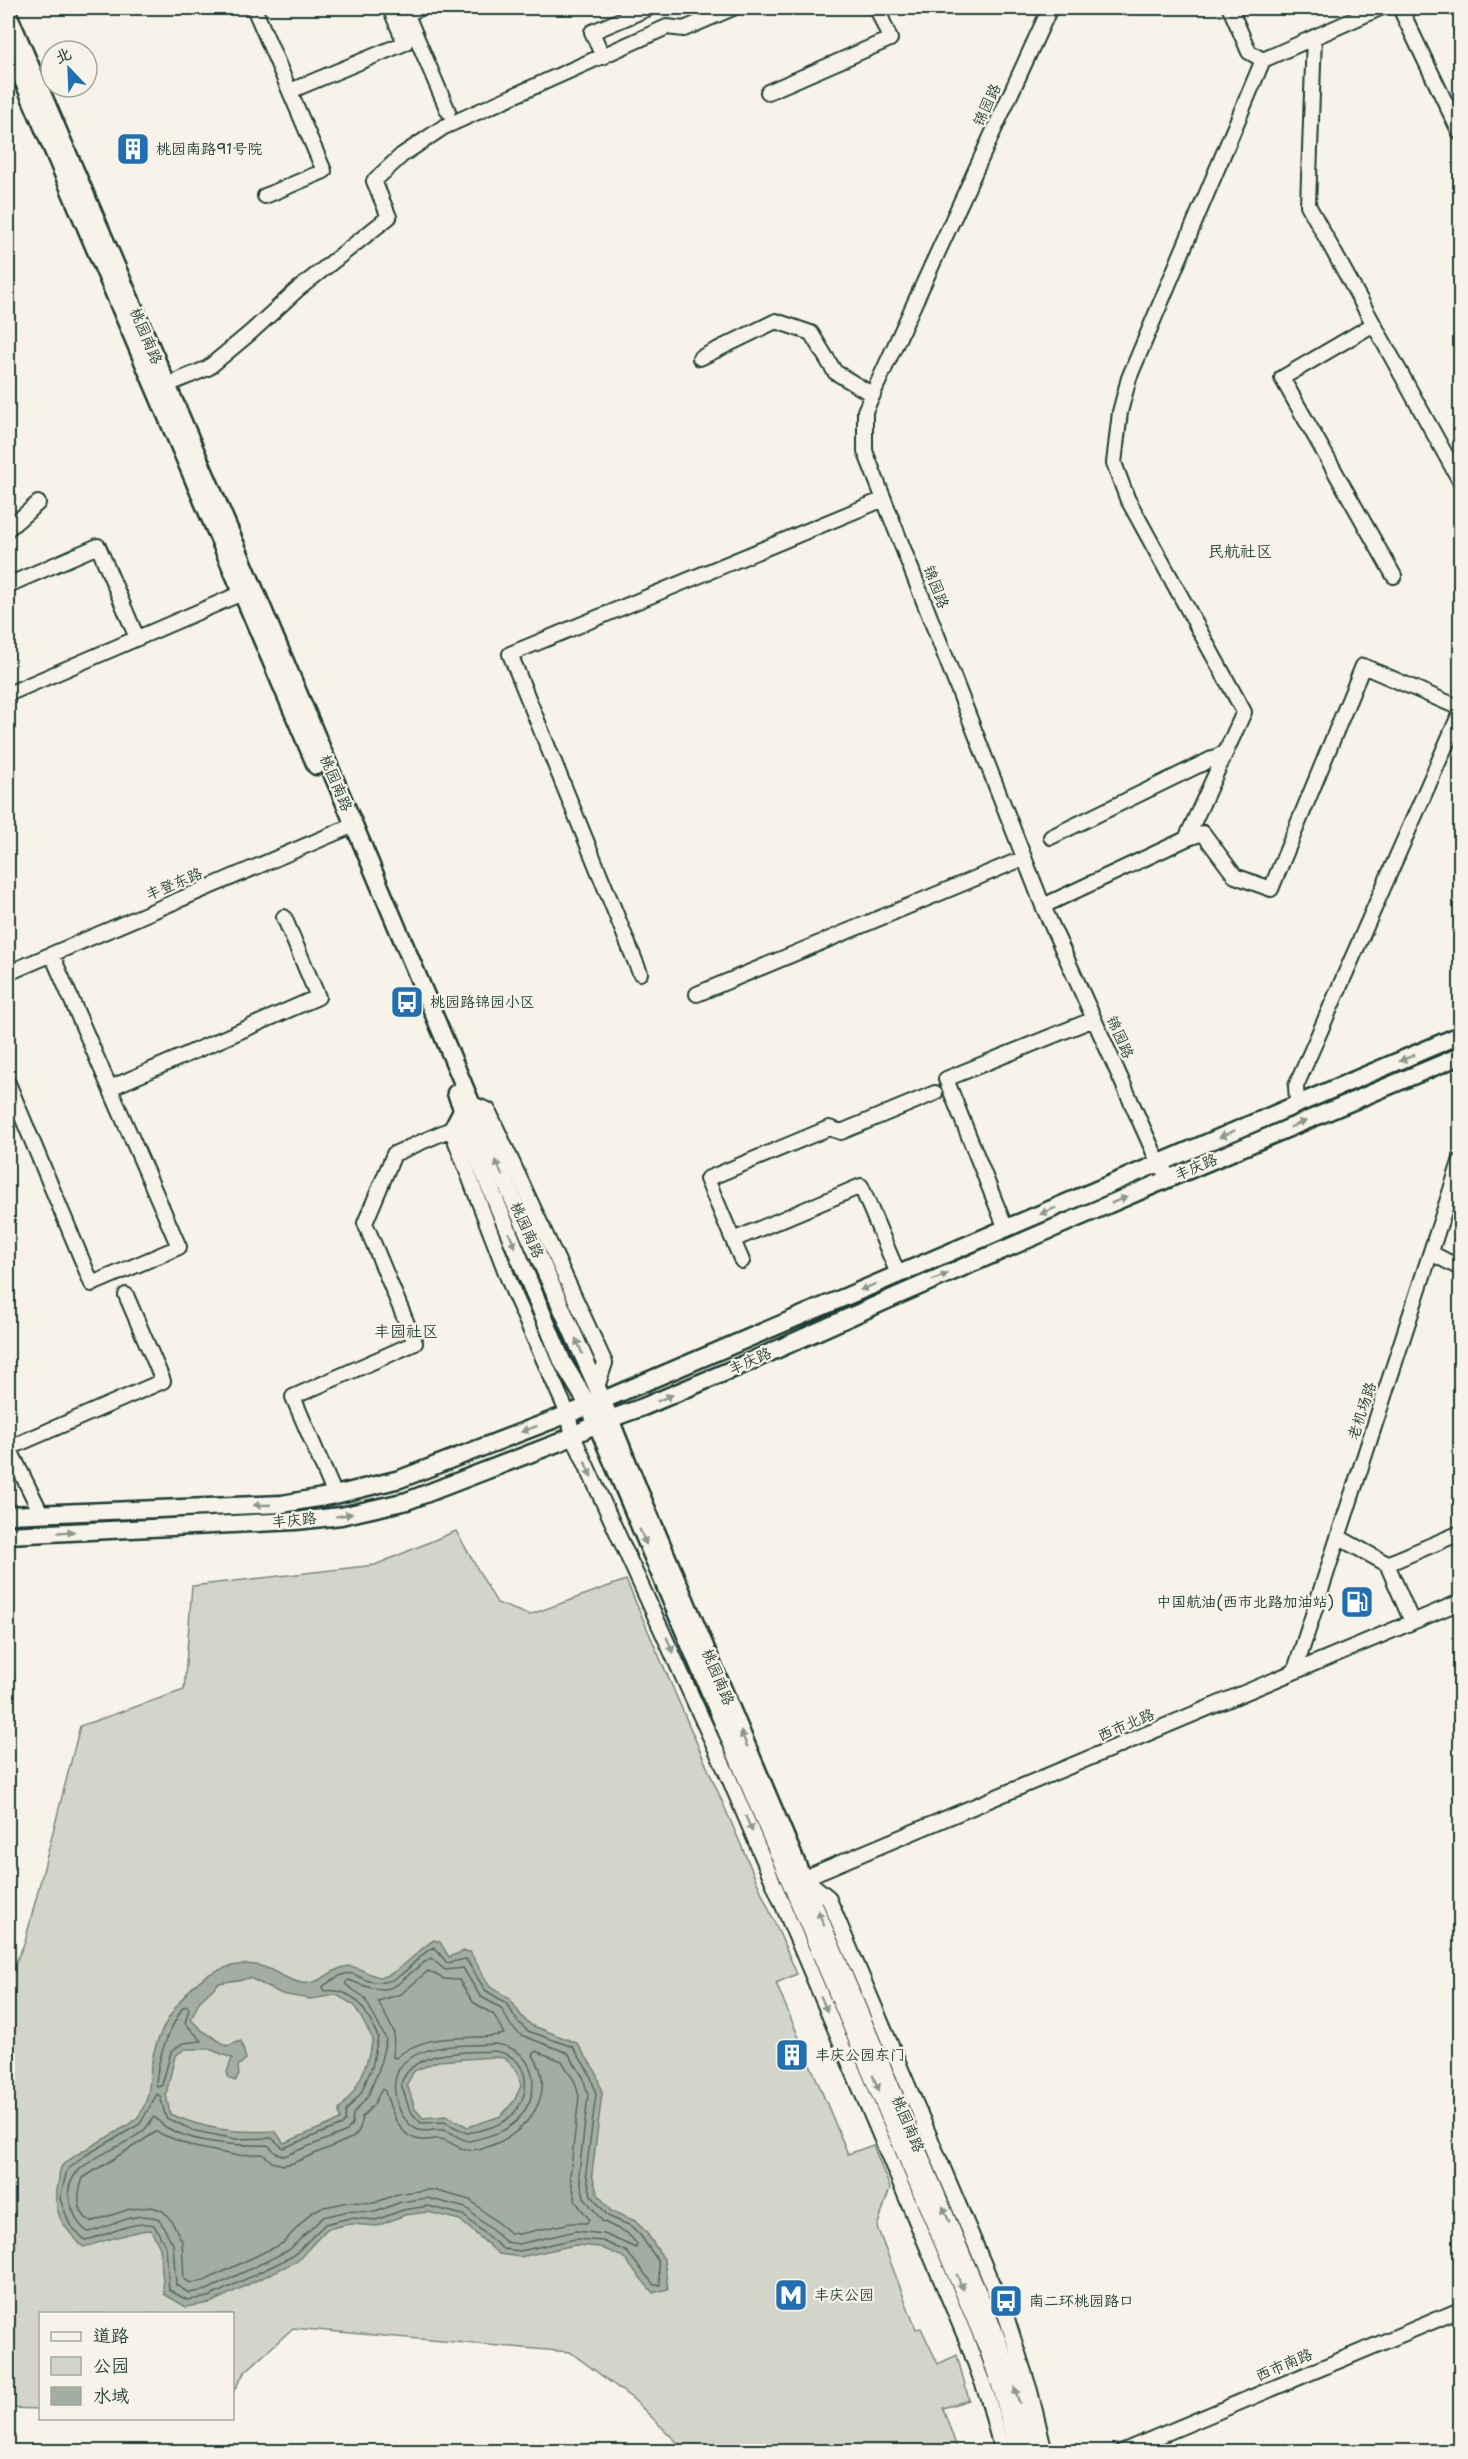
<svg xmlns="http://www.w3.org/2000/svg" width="1468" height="2459" viewBox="0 0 1468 2459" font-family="'Shantell Sans','LXGW WenKai TC',sans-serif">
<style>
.green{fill:#d3d5ca;stroke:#79897f;stroke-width:1.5}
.water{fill:#a4ada3;stroke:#6f8077;stroke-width:1.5;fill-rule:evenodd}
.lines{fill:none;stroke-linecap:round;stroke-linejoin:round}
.shore{stroke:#546a60;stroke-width:1.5}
.minor-casing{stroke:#1f3d34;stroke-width:18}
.major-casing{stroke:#1f3d34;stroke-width:21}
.minor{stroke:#f7f3e8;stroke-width:14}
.major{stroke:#f7f3e8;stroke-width:16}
.oneway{fill:#8b988e}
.labels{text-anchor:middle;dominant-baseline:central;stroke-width:4.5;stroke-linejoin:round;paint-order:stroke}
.street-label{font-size:15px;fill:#1f3d34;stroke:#f7f3e8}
.poi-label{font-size:15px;fill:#1f3d34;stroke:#f7f3e8;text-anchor:start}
.neighbourhood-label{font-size:16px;fill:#1f3d34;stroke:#f7f3e8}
</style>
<rect width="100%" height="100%" fill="#f7f3e8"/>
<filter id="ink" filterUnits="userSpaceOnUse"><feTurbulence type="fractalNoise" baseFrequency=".0167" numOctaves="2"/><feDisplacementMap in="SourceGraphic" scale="12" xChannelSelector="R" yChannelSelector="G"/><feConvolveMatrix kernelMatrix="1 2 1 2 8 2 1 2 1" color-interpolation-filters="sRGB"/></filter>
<g filter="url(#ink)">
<!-- green -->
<path class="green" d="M 456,1531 L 497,1603 L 529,1615 L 626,1580 L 797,1974 L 776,1983 L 848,2154 L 873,2145 L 890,2188 L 877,2227 L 916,2329 L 921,2328 L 938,2364 L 957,2355 L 969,2400 L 943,2408 L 958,2451 L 686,2451 L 633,2399 L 570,2352 L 293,2328 L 244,2373 L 233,2392 L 232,2314 L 40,2314 L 40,2409 L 8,2408 L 8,1979 L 25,1942 L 80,1726 L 184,1690 L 192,1586 L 375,1565 Z"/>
<!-- water -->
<path class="water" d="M 434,1940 L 440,1942 L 449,1957 L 464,1951 L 470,1952 L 490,1987 L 510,1999 L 522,2017 L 531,2025 L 577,2043 L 596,2072 L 602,2093 L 592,2174 L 597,2193 L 611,2211 L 635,2221 L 646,2232 L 664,2259 L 668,2289 L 653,2293 L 623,2257 L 600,2247 L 575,2245 L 520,2257 L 499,2254 L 460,2220 L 428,2212 L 405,2215 L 377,2226 L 350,2224 L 327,2229 L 297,2261 L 210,2303 L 186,2307 L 164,2294 L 160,2248 L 151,2230 C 127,2231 106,2242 83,2247 C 61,2225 51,2211 59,2179 C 59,2176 60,2169 62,2166 C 64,2163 69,2160 72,2158 C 85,2148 132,2126 138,2117 C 152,2096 148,2083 152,2061 C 157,2030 186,1983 216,1971 C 233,1964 251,1961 269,1969 C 280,1974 290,1981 302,1983 C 319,1985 329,1971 344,1967 C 357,1963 368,1977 382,1977 C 396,1976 420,1948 434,1940 ZM 250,1978 L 282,1994 L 310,1999 L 337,1995 L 354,2005 L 373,2039 C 365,2070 361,2085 339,2110 L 340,2120 L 284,2143 L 275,2131 C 235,2133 207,2130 170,2114 L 166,2094 L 175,2056 L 185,2049 L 209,2049 L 232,2058 L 227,2072 L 229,2078 L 235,2081 L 239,2075 L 238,2066 L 246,2059 L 241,2041 L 227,2046 L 203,2031 L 191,2020 L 199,2002 L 219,1983 ZM 493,2057 L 505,2058 L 517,2071 L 521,2086 L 514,2101 L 501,2116 L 468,2127 L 446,2116 L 423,2118 L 415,2109 L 407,2084 L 414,2071 L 438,2061 Z"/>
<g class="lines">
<!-- shore -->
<path class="shore" d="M 434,1947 L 447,1963 L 466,1959 L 485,1990 L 506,2003 L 518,2022 L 528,2031 L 573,2047 L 590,2074 L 596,2094 L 586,2173 L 591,2195 L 608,2216 L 631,2226 L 641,2236 L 658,2261 L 660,2285 L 654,2285 L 627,2252 L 603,2241 L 575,2239 L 520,2251 L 503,2249 L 463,2215 L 428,2206 L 403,2210 L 376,2220 L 350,2218 L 325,2224 L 293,2256 L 209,2297 L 187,2300 L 169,2290 L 166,2247 L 154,2225 C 131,2220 108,2236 85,2240 L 70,2225 L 60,2199 L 67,2170 L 86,2155 L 140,2124 L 157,2094 L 160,2096 L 166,2118 L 195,2131 L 236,2139 L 272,2138 L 283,2148 L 342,2125 L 345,2121 L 346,2111 L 361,2093 L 372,2067 L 378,2037 C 367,2012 356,1987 324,1991 L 322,1987 C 360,1958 352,1985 383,1982 C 404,1981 416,1955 434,1947 Z
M 431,1958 L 445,1970 L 463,1968 L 480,1996 L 501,2008 L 511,2026 L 521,2035 L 568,2053 L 583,2077 L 588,2095 L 579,2174 L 584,2197 L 602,2221 L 627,2233 L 637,2244 L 636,2248 L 604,2234 L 576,2231 L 519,2244 L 506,2242 L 466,2208 L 427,2198 L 401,2202 L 375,2212 L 349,2211 L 323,2217 L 289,2250 L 207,2290 L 189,2293 L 176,2285 L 173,2244 L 159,2219 C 136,2209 110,2228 88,2232 C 78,2225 75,2217 71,2205 C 55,2161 125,2151 146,2128 C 149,2125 151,2120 154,2117 C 158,2119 159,2123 164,2126 C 194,2144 234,2146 268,2145 L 276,2153 L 284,2156 L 347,2131 L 352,2124 L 353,2114 L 368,2096 L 379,2069 L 386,2039 L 364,1997 L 346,1985 L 346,1982 L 349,1980 C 400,2002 394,1980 431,1958 Z
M 428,1971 L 444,1979 L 459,1980 L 473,2002 L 494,2015 L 504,2034 C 468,2042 426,2030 396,2058 L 393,2057 L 394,2032 L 378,2001 L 401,1994 Z
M 187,2006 L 189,2009 L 185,2023 L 202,2041 L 183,2043 L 171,2052 L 162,2085 L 158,2087 L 156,2084 C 158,2055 168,2032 183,2007 Z
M 493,2044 C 534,2046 545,2089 519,2118 C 508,2132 486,2137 469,2141 C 459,2140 453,2132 444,2130 C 435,2128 425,2134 416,2129 C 395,2117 385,2076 407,2060 C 430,2043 465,2046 493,2044 Z
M 493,2051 C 528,2054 534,2089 514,2113 C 504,2125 482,2131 467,2133 L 444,2122 L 421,2123 L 410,2111 L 401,2084 C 412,2049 463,2053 493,2051 Z
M 536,2051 L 562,2061 L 575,2082 L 579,2096 L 570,2176 L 576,2202 L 589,2219 L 587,2223 L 571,2223 L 519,2234 L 510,2233 L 470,2200 L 433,2190 L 425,2190 L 398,2194 L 374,2203 L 349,2202 L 320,2208 L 311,2213 L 283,2243 L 204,2281 L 191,2283 L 184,2279 L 182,2241 L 171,2220 L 163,2211 L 152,2207 L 130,2209 L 90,2222 C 76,2211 77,2194 83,2178 L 156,2132 L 194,2147 L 234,2155 L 263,2154 L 272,2162 L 283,2165 L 293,2163 L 354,2137 L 360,2129 L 362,2117 L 374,2104 L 382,2089 L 385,2091 C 391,2109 398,2138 421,2140 C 428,2141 434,2138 440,2139 C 451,2140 458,2151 470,2150 C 515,2147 563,2100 533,2055 Z"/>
<!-- minor casing -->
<g class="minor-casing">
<path id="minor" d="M 254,8 L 324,171 L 265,196
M 404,8 L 448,111
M 1050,8 L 865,411 L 865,451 L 1043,906 L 1151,1146 L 1159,1164 L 1170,1178
M 1230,8 L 1249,52 L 1263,60
M 1400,8 L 1460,133
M 406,14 L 421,8
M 1314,37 L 1308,205 L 1460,481
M 603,57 L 592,32 L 649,8
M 290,91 L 405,43 L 390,8
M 768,92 L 890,39 L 877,8
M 1374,324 L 1282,378 L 1394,576
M 700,358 L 776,321 L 811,333 L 835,372 L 873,395
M 167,385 L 208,368 L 250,333 L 297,290 L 389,217 L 374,181 L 402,155 L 444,127 L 667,27 L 684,29 L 733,8
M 8,529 L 38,503
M 8,585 L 98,546 L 137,638
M 8,694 L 242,593
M 1051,837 L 1226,752
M 1186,839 L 1203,833 L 1235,876 L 1271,889 L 1363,666 L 1460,708
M 1043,906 L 1186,839 L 1244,712 L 1127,498 L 1114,463 L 1120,412 L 1129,378 L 1263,60 L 1380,8
M 8,973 L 354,825
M 640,973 L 510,654 L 884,499
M 697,994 L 1024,858
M 8,1083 L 92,1284 L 179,1247 L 52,955
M 110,1088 L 318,997 L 284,917
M 1297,1103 L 1296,1086 L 1460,713
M 472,1104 L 488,1110 L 605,1363 L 597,1387
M 462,1108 L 451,1129 L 513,1291 L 568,1414 L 573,1436 L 729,1778 L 967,2341 L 988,2398 L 1002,2452
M 1006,1229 L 946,1079 L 1094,1019
M 733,1240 L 861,1186 L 898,1274
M 1431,1253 L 1460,1268
M 742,1261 L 707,1179 L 829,1128 L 841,1132 L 935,1093
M 335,1495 L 293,1397 L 415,1343 L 365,1223 L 394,1154 L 451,1129
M 41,1513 L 9,1448 L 163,1381 L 126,1295
M 1338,1537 L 1387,1564 L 1412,1622
M 1387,1564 L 1460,1533
M 1295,1670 L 1460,1162
M 1045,2452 L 1030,2391 L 1007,2319 L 828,1897 L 804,1878 L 1460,1602
M 1121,2452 L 1460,2310"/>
</g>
<!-- major casing -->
<g class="major-casing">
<path id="major" d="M 8,14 L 238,550 L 494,1157 L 597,1387 L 640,1493 L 993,2328 L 1015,2388 L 1032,2452
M 8,45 L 316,766
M 456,1093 L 462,1108 L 464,1125 L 563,1363 L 589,1406 L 988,2350 L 1003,2394 L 1017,2452
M 8,1515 L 282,1504 L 335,1495 L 400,1479 L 589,1406 L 1460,1035
M 8,1535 L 296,1521 L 341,1516 L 407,1501 L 560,1442 L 596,1424 L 643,1407 L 740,1366 L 901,1294 L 1170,1178 L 1460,1056"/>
</g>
<!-- minor -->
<use href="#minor" class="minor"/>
<!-- major -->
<use href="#major" class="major"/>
</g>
<!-- one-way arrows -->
<defs><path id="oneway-solid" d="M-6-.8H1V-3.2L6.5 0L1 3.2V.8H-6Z" transform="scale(1.5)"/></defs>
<g class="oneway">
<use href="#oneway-solid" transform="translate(1407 1058) rotate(157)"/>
<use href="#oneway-solid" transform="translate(1298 1124) rotate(-23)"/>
<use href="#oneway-solid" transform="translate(1227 1134) rotate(156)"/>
<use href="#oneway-solid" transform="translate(499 1168) rotate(-114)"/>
<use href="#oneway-solid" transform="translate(1119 1200) rotate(-23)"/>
<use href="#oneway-solid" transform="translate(1048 1211) rotate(157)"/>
<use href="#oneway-solid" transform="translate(512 1240) rotate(67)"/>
<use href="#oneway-solid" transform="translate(940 1277) rotate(-23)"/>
<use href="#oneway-solid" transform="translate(868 1287) rotate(157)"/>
<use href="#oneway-solid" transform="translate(579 1346) rotate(-114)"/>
<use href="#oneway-solid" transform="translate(665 1398) rotate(-23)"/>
<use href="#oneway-solid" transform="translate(529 1429) rotate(159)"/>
<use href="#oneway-solid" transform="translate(588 1469) rotate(66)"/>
<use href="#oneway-solid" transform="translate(262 1505) rotate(178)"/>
<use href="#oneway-solid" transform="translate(344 1515) rotate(-10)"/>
<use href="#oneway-solid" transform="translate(66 1532) rotate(-3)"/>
<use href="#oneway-solid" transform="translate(643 1537) rotate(67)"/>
<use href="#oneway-solid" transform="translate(670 1645) rotate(66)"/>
<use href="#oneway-solid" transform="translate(744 1739) rotate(-113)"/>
<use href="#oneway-solid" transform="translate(749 1824) rotate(66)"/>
<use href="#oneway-solid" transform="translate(821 1918) rotate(-113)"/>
<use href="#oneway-solid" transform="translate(824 2004) rotate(67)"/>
<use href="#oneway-solid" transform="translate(876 2083) rotate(67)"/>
<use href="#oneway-solid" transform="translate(946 2214) rotate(-113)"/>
<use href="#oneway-solid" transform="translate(960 2282) rotate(67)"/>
<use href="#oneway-solid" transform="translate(1017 2395) rotate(-107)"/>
</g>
</g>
<!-- icons -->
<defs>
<g id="building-square" transform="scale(1.725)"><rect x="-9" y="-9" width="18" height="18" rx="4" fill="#1f6fb2" stroke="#f7f3e8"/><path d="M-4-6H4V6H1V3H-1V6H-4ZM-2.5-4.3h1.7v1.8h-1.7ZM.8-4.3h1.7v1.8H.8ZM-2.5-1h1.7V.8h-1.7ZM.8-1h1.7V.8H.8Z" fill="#fff"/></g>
<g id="bus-square" transform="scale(1.725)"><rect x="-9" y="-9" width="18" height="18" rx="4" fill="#1f6fb2" stroke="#f7f3e8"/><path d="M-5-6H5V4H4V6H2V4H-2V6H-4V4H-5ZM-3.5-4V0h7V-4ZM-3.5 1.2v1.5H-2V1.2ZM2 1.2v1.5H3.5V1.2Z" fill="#fff"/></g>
<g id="fuel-square" transform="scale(1.725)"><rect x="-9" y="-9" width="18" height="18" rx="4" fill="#1f6fb2" stroke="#f7f3e8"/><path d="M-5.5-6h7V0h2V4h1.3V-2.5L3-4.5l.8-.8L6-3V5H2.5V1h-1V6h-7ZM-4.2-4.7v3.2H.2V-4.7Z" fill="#fff"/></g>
<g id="metro-square" transform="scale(1.725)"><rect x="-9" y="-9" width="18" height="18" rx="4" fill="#1f6fb2" stroke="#f7f3e8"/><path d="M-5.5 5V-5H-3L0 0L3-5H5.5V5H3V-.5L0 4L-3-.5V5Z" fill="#fff"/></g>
</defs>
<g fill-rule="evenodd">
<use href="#building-square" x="133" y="149"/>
<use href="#bus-square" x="407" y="1002"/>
<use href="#fuel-square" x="1357" y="1602"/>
<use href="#building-square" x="792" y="2055"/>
<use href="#metro-square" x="791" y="2295"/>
<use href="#bus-square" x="1006" y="2301"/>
</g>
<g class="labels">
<!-- street labels -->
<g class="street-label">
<text transform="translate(987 105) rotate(-65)">锦园路</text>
<text transform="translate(146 336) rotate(67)">桃园南路</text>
<text transform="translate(936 587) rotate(69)">锦园路</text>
<text transform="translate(336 783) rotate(67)">桃园南路</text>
<text transform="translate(174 884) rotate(-23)">丰登东路</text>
<text transform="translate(1120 1037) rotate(66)">锦园路</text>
<text transform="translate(1196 1167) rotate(-23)">丰庆路</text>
<text transform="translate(527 1230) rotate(66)">桃园南路</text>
<text transform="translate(750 1361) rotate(-24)">丰庆路</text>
<text transform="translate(1362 1411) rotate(-72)">老机场路</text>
<text transform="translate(294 1520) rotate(-5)">丰庆路</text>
<text transform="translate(718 1677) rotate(67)">桃园南路</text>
<text transform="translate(1126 1725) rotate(-23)">西市北路</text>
<text transform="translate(908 2124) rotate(67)">桃园南路</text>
<text transform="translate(1284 2365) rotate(-23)">西市南路</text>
</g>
<!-- poi labels -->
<g class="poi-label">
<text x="156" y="149">桃园南路91号院</text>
<text x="430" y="1002">桃园路锦园小区</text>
<text x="1334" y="1602" text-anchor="end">中国航油(西市北路加油站)</text>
<text x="815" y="2055">丰庆公园东门</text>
<text x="814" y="2295">丰庆公园</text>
<text x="1029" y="2301">南二环桃园路口</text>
</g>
<!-- neighbourhood labels -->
<g class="neighbourhood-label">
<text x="1240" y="551">民航社区</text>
<text x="406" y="1331">丰园社区</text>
</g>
</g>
<!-- margin -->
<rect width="1468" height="2459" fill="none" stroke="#f7f3e8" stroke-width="30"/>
<rect x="15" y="15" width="1438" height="2429" fill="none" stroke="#1f3d34" stroke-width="2" filter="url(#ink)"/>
<!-- legend -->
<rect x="39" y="2312" width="195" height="108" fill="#f7f3e8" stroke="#a1aaa0" stroke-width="1.5"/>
<rect x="51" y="2332" width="30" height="9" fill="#f7f3e8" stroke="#a1aaa0" stroke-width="1.5"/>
<text x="93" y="2342" font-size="18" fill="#1f3d34">道路</text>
<rect x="51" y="2357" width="30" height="18" fill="#d3d5ca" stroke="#a1aaa0" stroke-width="1.5"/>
<text x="93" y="2372" font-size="18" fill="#1f3d34">公园</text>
<rect x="51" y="2387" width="30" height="18" fill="#a4ada3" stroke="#a1aaa0" stroke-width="1.5"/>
<text x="93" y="2402" font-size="18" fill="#1f3d34">水域</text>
<!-- north arrow -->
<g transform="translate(69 69) rotate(337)"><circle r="28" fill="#f7f3e8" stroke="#a1aaa0" stroke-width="1.5"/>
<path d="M0-4.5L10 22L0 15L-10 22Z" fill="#1f6fb2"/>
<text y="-9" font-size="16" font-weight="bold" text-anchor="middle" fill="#1f3d34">北</text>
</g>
</svg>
